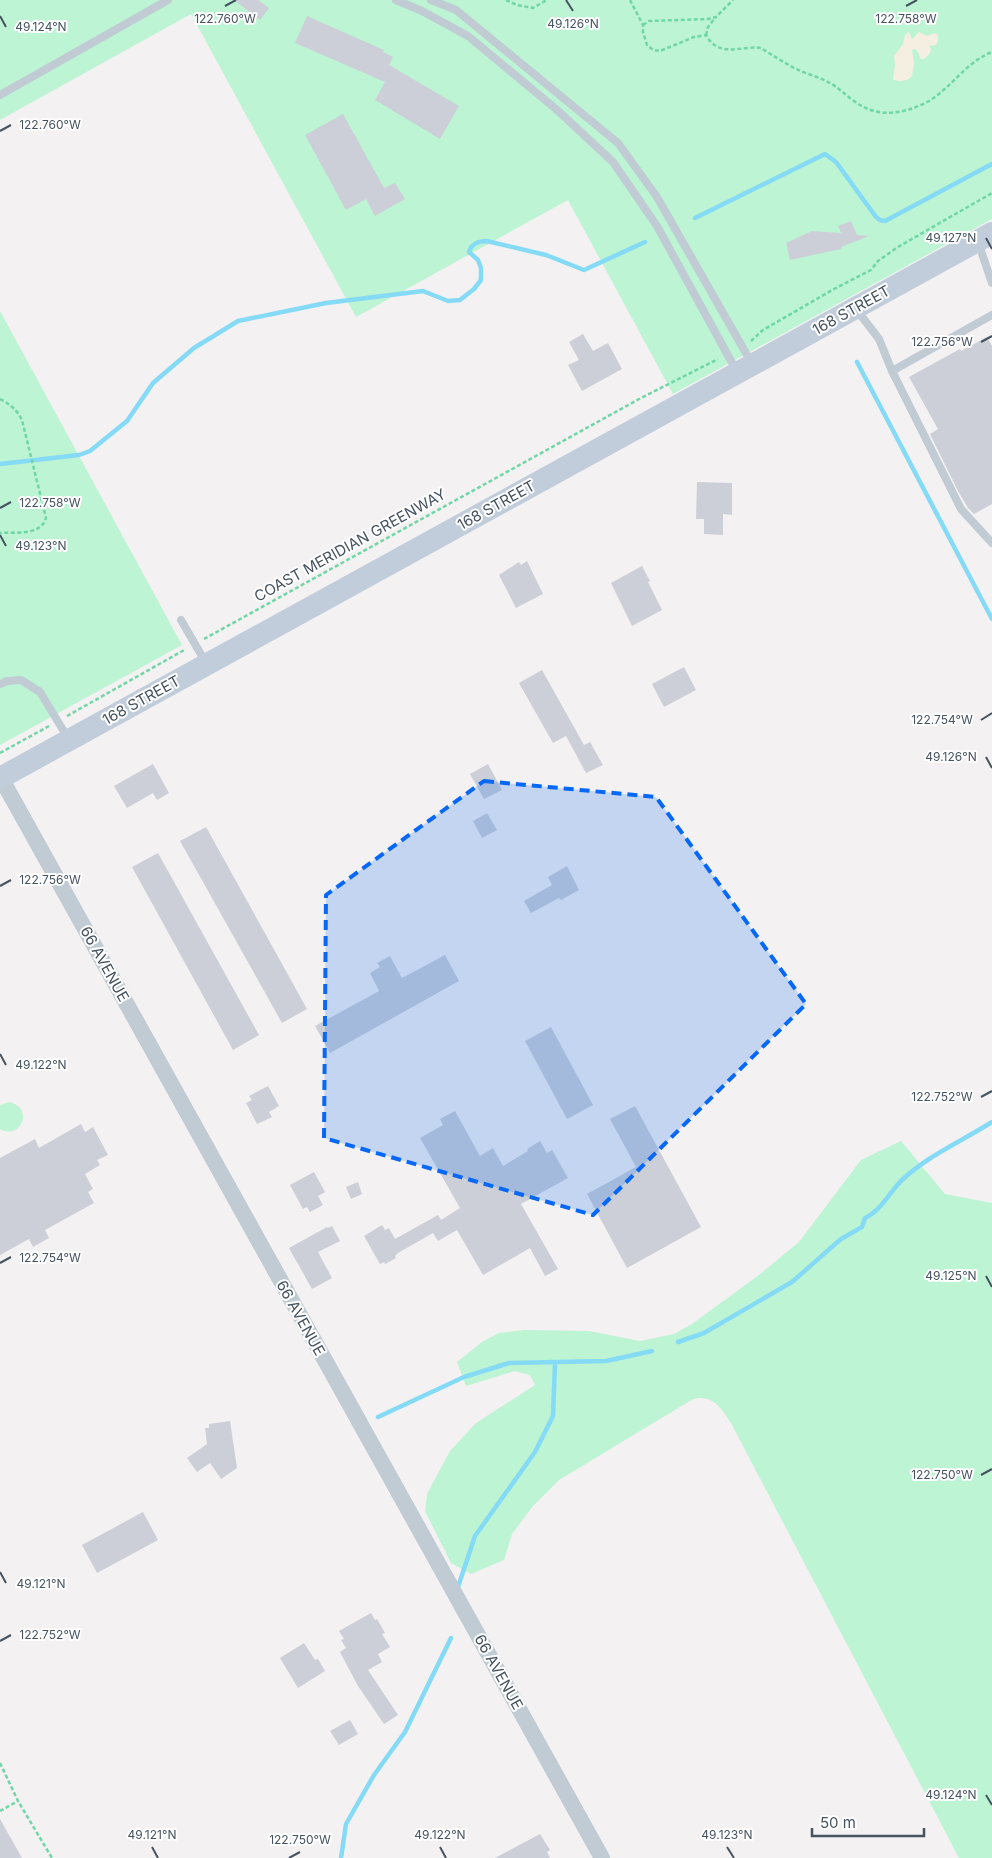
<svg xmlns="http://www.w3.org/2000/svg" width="992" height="1858" viewBox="0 0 992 1858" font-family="Inter,sans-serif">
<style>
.green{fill:#bcf4d4}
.sand{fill:#f5efe1}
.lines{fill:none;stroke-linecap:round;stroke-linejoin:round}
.stream{stroke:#85daf5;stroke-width:4.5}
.building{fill:#cccfd7}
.path{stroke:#70d6a7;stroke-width:2.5;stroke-dasharray:4 2.5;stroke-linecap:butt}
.lane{stroke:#c0cbd4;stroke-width:8}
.street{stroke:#c0cbd4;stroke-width:16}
.secondary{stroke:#c2cddb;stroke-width:22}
.marked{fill:#0767f7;fill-opacity:0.2;stroke:#0767f7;stroke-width:4;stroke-dasharray:10 6;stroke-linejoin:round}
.ticks{fill:none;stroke:#465360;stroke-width:2}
.labels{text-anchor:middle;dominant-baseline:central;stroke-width:4;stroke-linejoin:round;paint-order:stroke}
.street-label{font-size:15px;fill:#465360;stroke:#fff}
.ticks-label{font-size:12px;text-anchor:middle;fill:#465360;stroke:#fff;stroke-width:4;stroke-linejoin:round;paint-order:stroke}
</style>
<rect width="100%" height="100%" fill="#f3f1f1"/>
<!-- green -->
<path class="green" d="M 0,0 L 992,0 L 992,219 L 673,394 L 568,200 L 356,317 L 191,14 L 0,120 Z
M 0,311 L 182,645 L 0,745 Z
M 9,1102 C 34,1107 22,1141 0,1129 L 0,1105 Z
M 901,1141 L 945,1194 L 992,1203 L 992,1858 L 959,1858 L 731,1423 C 721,1408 713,1394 693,1399 L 559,1480 L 533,1506 L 512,1534 L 504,1560 L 471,1574 L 451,1563 L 425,1511 L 427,1494 L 450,1451 L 476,1423 L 535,1385 L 530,1375 L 515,1371 L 466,1386 L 457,1362 L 482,1342 L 499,1333 L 524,1330 L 589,1331 L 640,1341 L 674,1334 L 692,1324 L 759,1275 L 799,1242 L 861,1160 Z"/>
<!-- sand -->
<path class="sand" d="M 909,32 L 912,39 L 919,32 L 927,36 L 935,33 L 938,35 L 938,41 L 936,45 L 929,46 L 931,49 L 930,53 L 924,59 L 921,59 L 916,49 L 912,50 L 914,63 L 912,76 C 908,81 898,83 893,79 L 895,65 L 894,56 L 903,44 L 905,35 Z"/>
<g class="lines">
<!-- stream -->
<path class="stream" d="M 695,218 L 825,154 L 836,162 L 876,217 L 880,220 L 885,221 L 992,164
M 857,362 L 992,619
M 0,464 L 79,455 L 90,451 L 127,421 L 153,383 L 194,348 L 238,321 L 326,303 L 423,291 L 448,301 L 460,300 L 474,289 L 481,280 L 481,268 L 478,260 L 469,252 C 471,244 479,241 487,241 L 546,255 L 584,270 L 645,242
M 678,1342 L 704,1333 L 792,1282 L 841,1239 L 862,1227 L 865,1218 C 882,1210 890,1191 903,1179 C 929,1155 962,1141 992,1122
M 378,1417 L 464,1377 L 509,1363 L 606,1361 L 652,1351
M 458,1587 L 475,1536 L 535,1452 L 553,1416 L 555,1363
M 341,1858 L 346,1824 L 374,1775 L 405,1732 L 451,1638"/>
</g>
<!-- building -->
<path class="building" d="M 234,0 L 258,0 L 269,8 L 260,20 Z
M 307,16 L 384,50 L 383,52 L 393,57 L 389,65 L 459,106 L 440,139 L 375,100 L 385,82 L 295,43 Z
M 343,114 L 384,188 L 395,183 L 405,199 L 375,216 L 366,199 L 346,210 L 305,135 Z
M 851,221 L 857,235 L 869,236 L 841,247 L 841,249 L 790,260 L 786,243 L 812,231 L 841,233 L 838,226 Z
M 583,334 L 593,351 L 608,343 L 622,369 L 582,391 L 568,365 L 579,360 L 569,342 Z
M 987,337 L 992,346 L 992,504 L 974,514 L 968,508 L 958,491 L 930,434 L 938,429 L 909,377 L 960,349 L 961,351 Z
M 697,482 L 732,483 L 732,515 L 723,514 L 723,535 L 704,534 L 704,519 L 696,519 Z
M 527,561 L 543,594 L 516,608 L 499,575 L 519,562 L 521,565 Z
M 642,566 L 650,581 L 648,582 L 662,610 L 632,626 L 611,583 Z
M 684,667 L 696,690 L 664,707 L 652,684 Z
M 542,670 L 584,745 L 590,742 L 603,765 L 586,773 L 566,736 L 553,743 L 519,683 Z
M 153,764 L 169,793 L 157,800 L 153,793 L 127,808 L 114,786 Z
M 488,764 L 502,790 L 484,799 L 470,774 Z
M 487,813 L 497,830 L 482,838 L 473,821 Z
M 206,827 L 307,1009 L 282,1023 L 180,841 Z
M 158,853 L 259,1035 L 233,1050 L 132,867 Z
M 567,866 L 579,890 L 561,900 L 559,898 L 531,913 L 524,901 L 552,885 L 548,877 Z
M 445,955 L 459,981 L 330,1053 L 315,1026 L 379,991 L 370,973 L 380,967 L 377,963 L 390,956 L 402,978 Z
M 551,1027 L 593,1105 L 567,1119 L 525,1041 Z
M 268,1086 L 279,1106 L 269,1112 L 272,1117 L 257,1124 L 246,1103 L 252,1100 L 249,1096 Z
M 635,1106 L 701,1227 L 627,1268 L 587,1194 L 636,1167 L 610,1119 Z
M 455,1111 L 480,1156 L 493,1148 L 503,1166 L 528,1151 L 527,1149 L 540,1141 L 547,1153 L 552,1150 L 568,1178 L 521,1204 L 558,1269 L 545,1276 L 530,1248 L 483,1275 L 457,1230 L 438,1241 L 433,1233 L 398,1253 L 395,1256 L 396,1258 L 385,1264 L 384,1262 L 380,1264 L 364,1236 L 382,1225 L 385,1230 L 389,1228 L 395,1239 L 438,1215 L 441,1220 L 460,1208 L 420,1138 L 443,1125 L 440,1119 Z
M 81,1124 L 85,1132 L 93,1127 L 108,1155 L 97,1160 L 100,1165 L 85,1174 L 93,1189 L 88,1192 L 94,1203 L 45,1230 L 49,1238 L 33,1247 L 29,1239 L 0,1255 L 0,1158 L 35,1139 L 39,1148 Z
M 314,1172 L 325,1192 L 318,1196 L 323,1205 L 310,1212 L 307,1207 L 303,1209 L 290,1185 Z
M 358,1182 L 362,1194 L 351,1199 L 346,1187 Z
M 332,1226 L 340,1241 L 318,1252 L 332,1278 L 312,1289 L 289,1248 L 327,1227 L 328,1228 Z
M 230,1421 L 237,1468 L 221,1479 L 210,1463 L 197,1472 L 187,1458 L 207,1444 L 205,1428 L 209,1428 L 209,1424 Z
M 143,1512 L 158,1540 L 97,1573 L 82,1545 Z
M 371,1613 L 375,1620 L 377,1619 L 385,1633 L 382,1634 L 390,1647 L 378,1654 L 382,1662 L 368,1670 L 398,1715 L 384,1724 L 358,1686 L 340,1652 L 346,1648 L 341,1640 L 344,1639 L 339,1631 Z
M 304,1643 L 315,1660 L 318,1659 L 325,1671 L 298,1688 L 280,1658 Z
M 350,1720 L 358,1734 L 339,1745 L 330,1731 Z
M 0,1819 L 22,1858 L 0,1858 Z
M 540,1834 L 550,1850 L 547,1852 L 550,1858 L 495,1858 Z"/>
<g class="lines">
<!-- path -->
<path class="path" d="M 506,0 L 517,5 L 533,8 L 547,0
M 630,0 L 643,25 L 643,32 L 647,45 L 653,50 L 660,51 L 694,37 L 706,35 C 719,59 742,45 761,48 C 772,55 783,62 794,68 C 804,73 816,76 826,81 C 837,86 844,94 854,101 C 877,119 905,114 929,101 C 953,86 965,63 992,52
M 643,25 L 649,21 L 708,19 L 716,17 L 733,0
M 706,35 L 708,27 L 715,18
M 751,341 L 763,330 L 834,289 L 871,270 L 878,261 L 898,247 L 992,193
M 0,399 C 10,404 17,410 22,420 L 46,518 C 41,536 15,532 0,533
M 204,639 L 641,398 L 718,359
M 67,716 L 186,649
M 0,753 L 49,726
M 0,1763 L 18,1801 L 52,1858
M 0,1811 L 18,1801"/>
<!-- lane -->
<path class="lane" d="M 396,0 L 422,11 L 468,36 L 556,109 L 613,162 L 657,226 L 736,370
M 431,0 L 456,10 L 618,143 L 657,197 L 751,362
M 0,95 L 168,0
M 978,242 L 992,283
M 856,309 L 879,339 L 892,371 L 961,509 L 992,543
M 892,371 L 992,315
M 181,620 L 206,663
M 0,684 L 7,681 L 21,680 L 40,692 L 68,738"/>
<!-- street -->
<path class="street" d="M 1,778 L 602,1858"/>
<!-- secondary -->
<path class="secondary" d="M 0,778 L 992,233"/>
</g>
<!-- marked area -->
<path class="marked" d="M 484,781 L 656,797 L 806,1004 L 593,1215 L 324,1138 L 326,895 Z"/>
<!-- ticks -->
<path class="ticks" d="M 566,0 L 573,11M 225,6 L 236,0M 906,6 L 917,0M 0,16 L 6,27M 0,131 L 11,125M 986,238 L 992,249M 981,342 L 992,336M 0,508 L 11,502M 0,535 L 6,546M 981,720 L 992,713M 986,757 L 992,768M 0,886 L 11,880M 0,1054 L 6,1065M 981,1097 L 992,1091M 0,1263 L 11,1257M 986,1276 L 992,1287M 981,1475 L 992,1469M 0,1572 L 6,1583M 0,1641 L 11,1635M 986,1795 L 992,1805M 152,1847 L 158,1858M 440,1847 L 446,1858M 727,1847 L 734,1858M 289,1858 L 300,1852"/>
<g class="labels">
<!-- street labels -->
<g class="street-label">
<text transform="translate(851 310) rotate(-29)">168 STREET</text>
<text transform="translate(496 505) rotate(-29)">168 STREET</text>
<text transform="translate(350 545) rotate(-29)">COAST MERIDIAN GREENWAY</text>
<text transform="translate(141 700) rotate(-29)">168 STREET</text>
<text transform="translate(105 964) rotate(61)">66 AVENUE</text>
<text transform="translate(301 1318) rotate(61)">66 AVENUE</text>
<text transform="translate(499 1672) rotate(61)">66 AVENUE</text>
</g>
</g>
<g class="ticks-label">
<text x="225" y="23">122.760°W</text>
<text x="906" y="23">122.758°W</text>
<text x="573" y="28">49.126°N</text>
<text x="41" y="31">49.124°N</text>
<text x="50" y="129">122.760°W</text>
<text x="951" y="242">49.127°N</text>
<text x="942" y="346">122.756°W</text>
<text x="50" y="507">122.758°W</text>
<text x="41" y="550">49.123°N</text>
<text x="942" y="724">122.754°W</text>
<text x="951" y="761">49.126°N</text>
<text x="50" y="884">122.756°W</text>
<text x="41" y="1069">49.122°N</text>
<text x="942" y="1101">122.752°W</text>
<text x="50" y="1262">122.754°W</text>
<text x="951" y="1280">49.125°N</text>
<text x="942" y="1479">122.750°W</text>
<text x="41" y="1588">49.121°N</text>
<text x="50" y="1639">122.752°W</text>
<text x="951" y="1799">49.124°N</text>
<text x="152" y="1839">49.121°N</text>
<text x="440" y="1839">49.122°N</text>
<text x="727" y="1839">49.123°N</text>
<text x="300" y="1844">122.750°W</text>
</g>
<!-- scale -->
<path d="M812 1828v8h112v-8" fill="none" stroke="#465360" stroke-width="2.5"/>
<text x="820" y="1828" font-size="15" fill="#465360" stroke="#ffffff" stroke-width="4" paint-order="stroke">50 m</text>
</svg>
